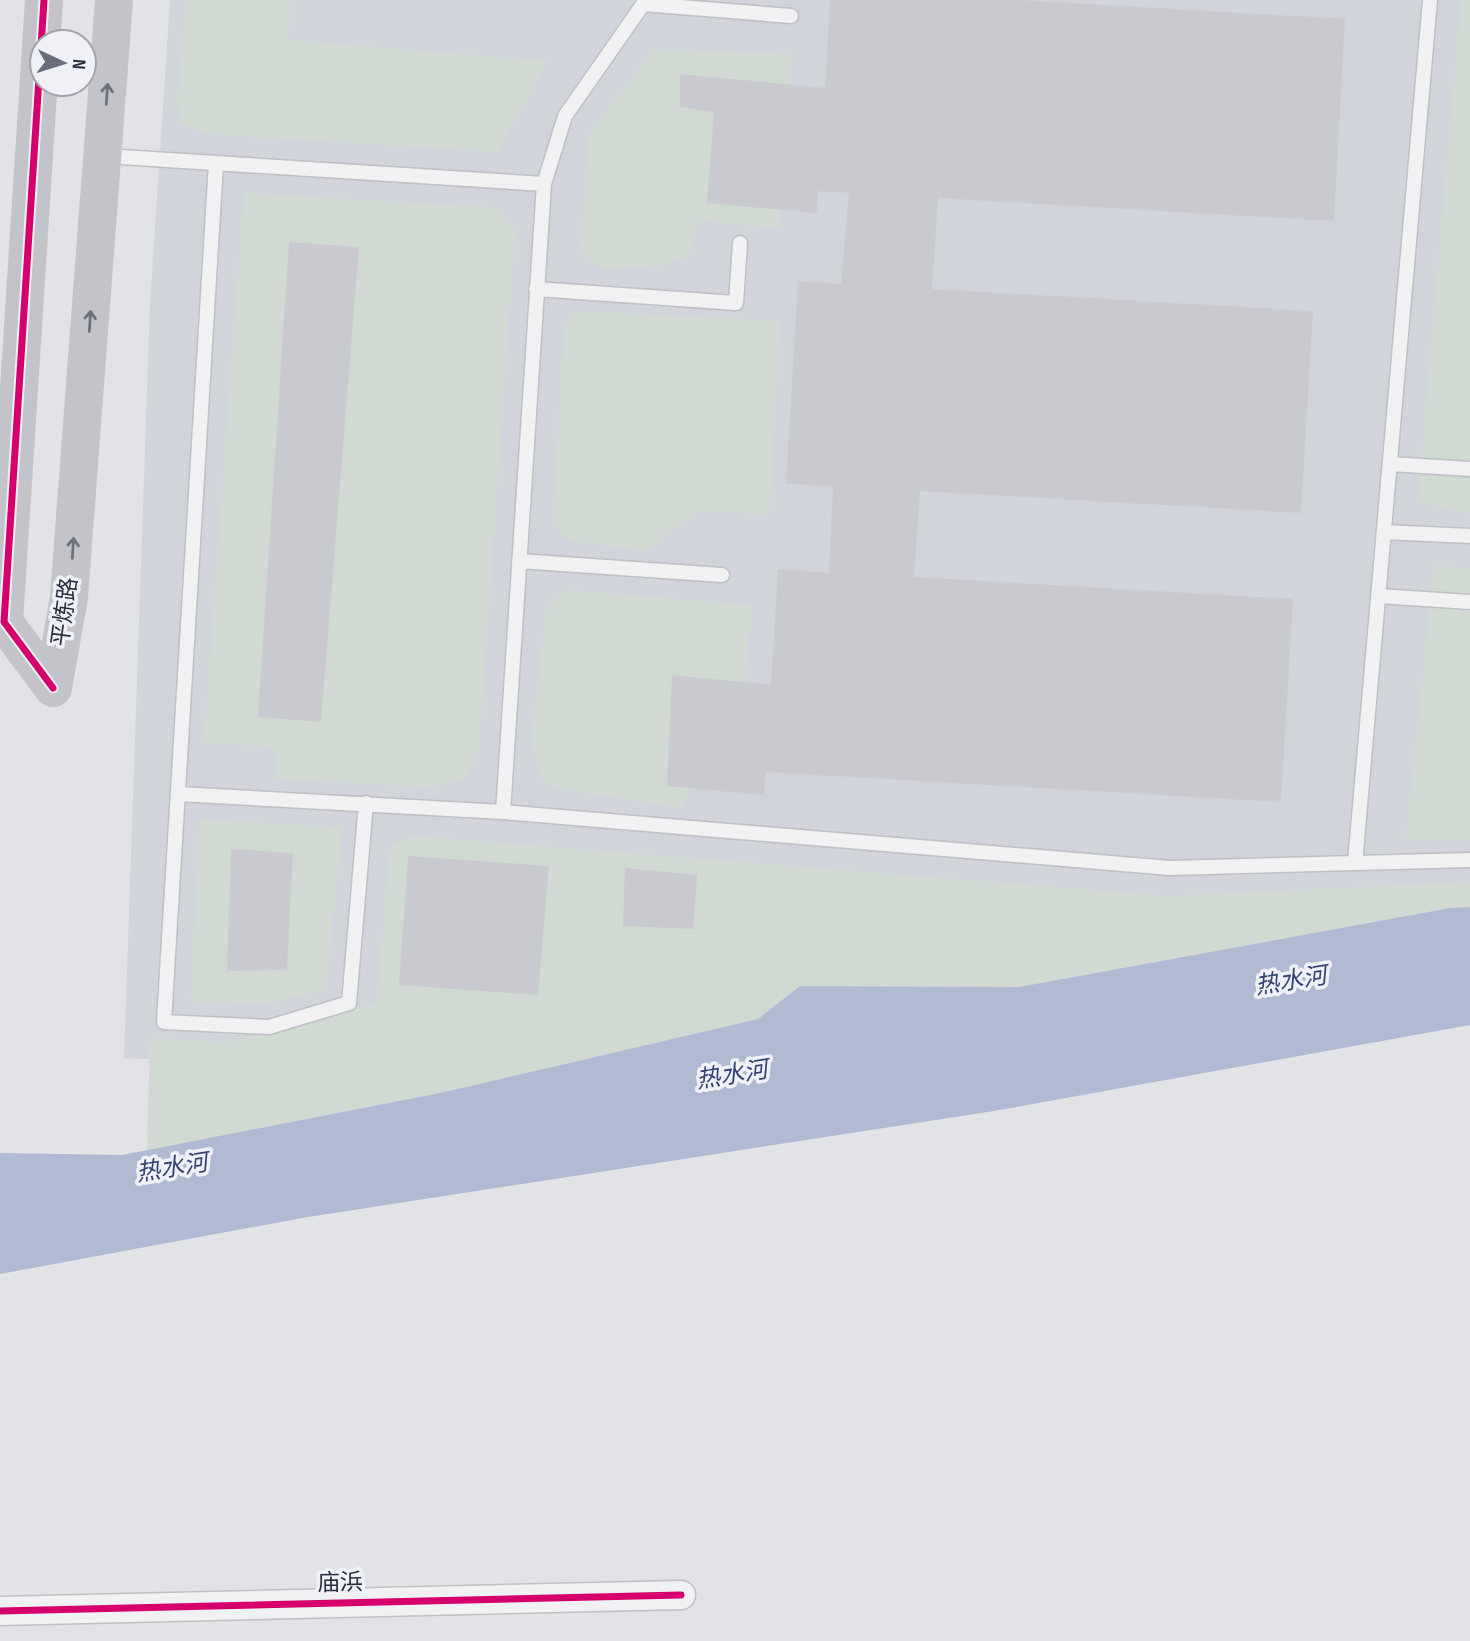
<svg xmlns="http://www.w3.org/2000/svg" width="1470" height="1641" viewBox="0 0 1470 1641" font-family="'Sofia Sans Condensed','Noto Sans SC',sans-serif">
<style>
.built{fill:#d2d4dc}
.green{fill:#d0dad2}
.water{fill:#b0bad2}
.building{fill:#c9cacf}
.lines{fill:none;stroke-linecap:round;stroke-linejoin:round}
.lane-casing{stroke:#bfc0c4;stroke-width:17}
.street-casing{stroke:#bfc0c4;stroke-width:31}
.lane{stroke:#f1f1f4;stroke-width:14}
.street{stroke:#f1f1f4;stroke-width:28}
.secondary{stroke:#c3c4c9;stroke-width:38}
.cycleway-casing{stroke:#eff1f6;stroke-width:11}
.cycleway{stroke:#d6006c;stroke-width:7}
.oneway{stroke:#6e717e}
.labels{text-anchor:middle;dominant-baseline:central;stroke-width:7;stroke-linejoin:round;paint-order:stroke}
.street-label{font-size:23px;fill:#292d40;stroke:#eff1f6}
.water-label{font-size:24px;font-style:italic;fill:#334474;stroke:#eff1f6}
</style>
<rect width="100%" height="100%" fill="#e2e3e7"/>
<!-- built -->
<path class="built" d="M 170,0 L 1470,0 L 1470,905 L 228,1063 L 124,1058 L 150,303 Z"/>
<!-- green -->
<path class="green" d="M 186,0 L 290,0 L 288,40 L 548,61 L 497,152 L 208,134 L 180,123 L 178,97 Z
M 1461,0 L 1470,0 L 1470,513 L 1453,511 L 1418,500 Z
M 655,49 L 792,54 L 780,229 L 698,220 L 689,255 L 658,266 L 603,269 L 581,252 L 589,134 Z
M 244,193 L 499,208 L 515,229 L 478,757 L 462,780 L 430,787 L 276,779 L 275,747 L 204,742 Z
M 572,311 L 780,321 L 769,514 L 698,511 L 645,551 L 570,541 L 553,524 L 564,333 Z
M 1434,566 L 1470,568 L 1470,839 L 1406,840 Z
M 567,590 L 752,605 L 736,770 L 699,769 L 682,808 L 564,790 L 544,782 L 531,741 L 547,606 Z
M 200,820 L 342,827 L 326,989 L 265,1004 L 191,1001 Z
M 413,836 L 1168,896 L 1470,882 L 1470,907 L 1450,908 L 1019,987 L 800,986 L 758,1019 L 440,1093 L 147,1150 L 150,1038 L 230,1042 L 377,1002 L 390,847 Z"/>
<!-- water -->
<path class="water" d="M 1470,907 L 1470,1025 L 994,1111 L 302,1218 L 0,1274 L 0,1153 L 122,1155 L 440,1093 L 758,1019 L 800,986 L 1019,987 L 1450,908 Z"/>
<!-- building -->
<path class="building" d="M 830,0 L 1020,0 L 1345,19 L 1334,221 L 938,198 L 932,289 L 1313,311 L 1301,513 L 920,491 L 914,577 L 1293,599 L 1281,802 L 766,772 L 764,795 L 667,786 L 672,675 L 771,685 L 778,569 L 829,573 L 833,486 L 786,484 L 798,281 L 841,284 L 849,193 L 818,191 L 817,213 L 707,203 L 714,112 L 680,107 L 680,74 L 825,88 Z
M 289,242 L 359,247 L 321,722 L 258,717 Z
M 231,849 L 293,853 L 287,970 L 227,971 Z
M 408,856 L 549,866 L 538,995 L 399,985 Z
M 625,868 L 697,875 L 693,929 L 623,926 Z"/>
<g class="lines">
<!-- lane casing -->
<g class="lane-casing">
<path id="lane" d="M 643,4 L 791,16
M 105,156 L 544,184
M 216,163 L 164,1022 L 269,1027 L 349,1003 L 366,803
M 536,289 L 736,303 L 740,243
M 1390,464 L 1470,469
M 1384,532 L 1470,536
M 519,561 L 722,575
M 1379,596 L 1470,602
M 178,794 L 503,812 L 1170,868 L 1470,860
M 503,812 L 544,184 L 565,116 L 646,0
M 1355,863 L 1430,0"/>
</g>
<!-- street casing -->
<g class="street-casing">
<path id="street" d="M 0,1611 L 681,1595"/>
</g>
<!-- lane -->
<use href="#lane" class="lane"/>
<!-- street -->
<use href="#street" class="street"/>
<!-- secondary -->
<path class="secondary" d="M 44,0 L 4,622 L 53,688
M 53,688 L 69,597 L 114,0"/>
<!-- cycleway casing -->
<g class="cycleway-casing">
<path id="cycleway" d="M 44,0 L 4,622 L 53,688
M 0,1611 L 681,1595"/>
</g>
<!-- cycleway -->
<use href="#cycleway" class="cycleway"/>
</g>
<!-- one-way arrows -->
<defs><path id="oneway-shaft" d="M-6 0H5M1.5-3L5.5 0L1.5 3" fill="none" stroke-width="1.6" stroke-linecap="round" stroke-linejoin="round" transform="scale(1.75)"/></defs>
<g class="oneway">
<use href="#oneway-shaft" transform="translate(107 94) rotate(-86)"/>
<use href="#oneway-shaft" transform="translate(90 321) rotate(-86)"/>
<use href="#oneway-shaft" transform="translate(73 548) rotate(-86)"/>
</g>
<g class="labels">
<!-- street labels -->
<g class="street-label">
<text transform="translate(65 612) rotate(-82)">平炼路</text>
<text transform="translate(340 1583) rotate(-1)">庙浜</text>
</g>
<!-- water labels -->
<g class="water-label">
<text transform="translate(1291 981) rotate(-9)">热水河</text>
<text transform="translate(732 1075) rotate(-9)">热水河</text>
<text transform="translate(172 1168) rotate(-9)">热水河</text>
</g>
</g>
<!-- north arrow -->
<g transform="translate(63 63) rotate(94)"><circle r="33" fill="#eff1f6" stroke="#a0a3ad" stroke-width="2"/>
<path d="M0-5L12 26L0 18L-12 26Z" fill="#6a6d7a"/>
<text y="-10" font-size="19" font-weight="bold" text-anchor="middle" fill="#292d40">N</text>
</g>
</svg>
